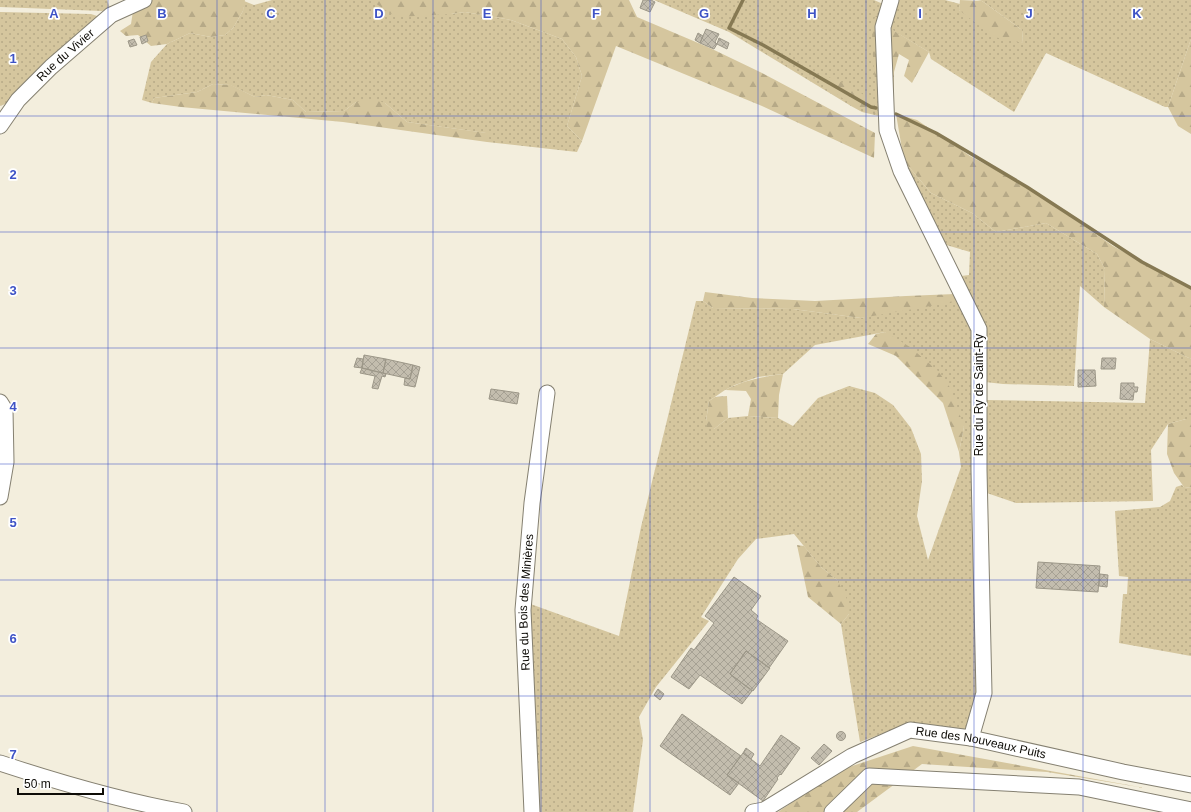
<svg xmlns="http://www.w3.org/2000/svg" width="1191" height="812" viewBox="0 0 1191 812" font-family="Helvetica,sans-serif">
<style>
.grass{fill:url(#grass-dots);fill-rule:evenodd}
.forest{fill:url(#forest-firs)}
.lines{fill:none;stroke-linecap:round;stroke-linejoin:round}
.stream{stroke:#867953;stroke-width:3.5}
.building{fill:url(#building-cross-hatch);stroke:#9c9788}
.minor-casing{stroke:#858071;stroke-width:17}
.minor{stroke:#fff;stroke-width:15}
.grid{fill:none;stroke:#3e53c6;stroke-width:1;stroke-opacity:0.55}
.labels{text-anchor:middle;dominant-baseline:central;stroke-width:3.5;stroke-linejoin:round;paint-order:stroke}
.street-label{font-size:12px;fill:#0e0c07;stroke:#fff}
.grid-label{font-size:13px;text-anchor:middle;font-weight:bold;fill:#3e53c6;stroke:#fff;stroke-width:3.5;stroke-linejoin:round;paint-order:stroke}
</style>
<defs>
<pattern id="grass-dots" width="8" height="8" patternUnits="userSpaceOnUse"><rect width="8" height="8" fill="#d5c69e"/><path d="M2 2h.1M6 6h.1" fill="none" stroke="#b6a987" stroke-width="1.8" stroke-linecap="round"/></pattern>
<pattern id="forest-firs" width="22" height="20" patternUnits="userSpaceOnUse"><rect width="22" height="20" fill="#d5c69e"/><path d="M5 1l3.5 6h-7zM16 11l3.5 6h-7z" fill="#b6a987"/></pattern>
<pattern id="building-cross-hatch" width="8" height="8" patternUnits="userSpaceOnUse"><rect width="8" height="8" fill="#c3bdae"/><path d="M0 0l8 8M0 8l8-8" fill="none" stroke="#a6a194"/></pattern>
</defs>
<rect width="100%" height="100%" fill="#f3eedd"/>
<!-- grass -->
<path class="grass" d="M 0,0 L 107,0 L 110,8 L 102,11 L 0,7 Z
M 272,0 L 375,0 L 375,3 L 451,14 L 465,12 L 511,20 L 562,39 L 576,57 L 582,76 L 567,126 L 582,141 L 577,152 L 487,142 L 486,133 L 407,122 L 385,103 L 356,102 L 344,111 L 306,112 L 293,100 L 266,95 L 255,97 L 230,85 L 213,84 L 197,92 L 154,98 L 152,103 L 142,100 L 151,62 L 167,44 L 190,33 L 211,37 L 225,35 L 233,28 L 243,11 L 244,1 L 254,5 Z
M 654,0 L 874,0 L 883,4 L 876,89 L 883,89 L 879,116 L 862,112 L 851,106 L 729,32 Z
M 895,0 L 945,0 L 960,4 L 959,10 L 1023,43 L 1022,30 L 982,1 L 977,0 L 1191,0 L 1191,39 L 1168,107 L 1165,107 L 1046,53 L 1014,112 L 931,59 L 929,52 L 887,27 Z
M 0,12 L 91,14 L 100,17 L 8,103 L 0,106 Z
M 904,161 L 931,193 L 972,213 L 996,232 L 1046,223 L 1097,254 L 1105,269 L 1104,307 L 1080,286 L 1074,386 L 1003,384 L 985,382 L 961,276 L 969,275 L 970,252 L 943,244 Z
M 955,294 L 975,330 L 981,695 L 968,732 L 907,724 L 860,742 L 841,624 L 849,614 L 837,580 L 821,567 L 794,534 L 756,539 L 738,559 L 701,617 L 709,621 L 656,687 L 639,717 L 643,740 L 633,812 L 535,812 L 525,602 L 619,636 L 641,527 L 696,301 L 703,301 L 713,308 L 793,309 L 861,318 ZM 885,332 L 964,427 L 959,452 L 961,467 L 928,560 L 917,516 L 922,481 L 921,454 L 911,428 L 893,405 L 875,393 L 849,386 L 818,398 L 793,426 L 778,418 L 748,416 L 728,418 L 714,429 L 706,421 L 709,401 L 725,390 L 735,385 L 758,377 L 783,374 L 815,345 Z
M 1150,339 L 1191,359 L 1191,419 L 1186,419 L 1168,424 L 1151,450 L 1153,501 L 1016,503 L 984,492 L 986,400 L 1145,403 Z
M 1182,485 L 1184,487 L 1191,488 L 1191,656 L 1119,643 L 1123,594 L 1127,594 L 1128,577 L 1119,576 L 1115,511 L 1160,507 L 1170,501 L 1176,487 Z"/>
<!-- forest -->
<path class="forest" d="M 146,0 L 245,0 L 243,11 L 233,28 L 225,35 L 211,37 L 190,33 L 167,44 L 151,46 L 138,35 L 126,36 L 120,31 L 131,24 L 133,11 Z
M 375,0 L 629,0 L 637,17 L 710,48 L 760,72 L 875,133 L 874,158 L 762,106 L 616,46 L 582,141 L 567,126 L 582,76 L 576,57 L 562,39 L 511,20 L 465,12 L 451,14 L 396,17 L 375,3 Z
M 960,0 L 982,1 L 1022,30 L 1023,43 L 994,37 L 959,10 Z
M 879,15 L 881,23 L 929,52 L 912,83 L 904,76 L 909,60 L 899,54 L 894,72 L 894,96 L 889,89 L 876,89 C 875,75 868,25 876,16 Z
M 1191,39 L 1191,134 L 1178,126 L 1168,107 Z
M 830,77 L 850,86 L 873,101 L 876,114 L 854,106 L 823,85 Z
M 213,84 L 231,85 L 255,97 L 266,95 L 293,100 L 306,112 L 344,111 L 356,102 L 372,99 L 385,103 L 407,122 L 487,133 L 487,142 L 343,122 L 181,107 L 152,103 L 154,98 L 197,92 Z
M 896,114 L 917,120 L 970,156 L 1027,187 L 1113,246 L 1191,289 L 1191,359 L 1150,339 L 1104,307 L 1105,269 L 1097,254 L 1046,223 L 996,232 L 972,213 L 931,193 L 904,161 Z
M 705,292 L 752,298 L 815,301 L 906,296 L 955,294 L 954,302 L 861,318 L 793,309 L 713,308 L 703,301 Z
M 885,332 L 910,347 L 938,371 L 951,389 L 964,427 L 959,452 L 943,403 L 896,356 L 868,344 L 876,334 Z
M 783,374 L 779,395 L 778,418 L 748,416 L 751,399 L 746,391 L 725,390 C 745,380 761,377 783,374 Z
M 727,396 L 728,418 L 714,429 L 707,428 L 706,421 L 709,401 L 715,397 Z
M 1186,419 L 1191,419 L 1191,488 L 1184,487 L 1174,473 L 1167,454 L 1168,424 Z
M 797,545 L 804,546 L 821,567 L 837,580 L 850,605 L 849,614 L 841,624 L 808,597 Z
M 913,746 L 1145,788 L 1047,772 L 922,764 L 857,812 L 778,812 L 840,770 Z"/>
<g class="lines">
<!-- stream -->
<path class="stream" d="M 743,0 L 729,28 L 763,45 L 871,107 L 876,108
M 896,114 L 936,133 L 1027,187 L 1142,262 L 1191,288"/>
</g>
<!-- building -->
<path class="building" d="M 643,0 L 651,0 L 655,2 L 650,12 L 640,8 Z
M 706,29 L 719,34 L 715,42 L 717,44 L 714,49 L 700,43 Z
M 698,33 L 703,36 L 700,43 L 695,40 Z
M 146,35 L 148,41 L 142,44 L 140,37 Z
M 719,38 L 729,43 L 727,49 L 717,44 Z
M 134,39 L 137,45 L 130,47 L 128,41 Z
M 364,355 L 386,359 L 383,373 L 362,368 Z
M 357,358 L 363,359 L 362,368 L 354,367 Z
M 1102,358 L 1116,358 L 1115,369 L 1101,369 Z
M 386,359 L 413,365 L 410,379 L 383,373 Z
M 413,365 L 420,367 L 415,387 L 404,385 L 405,378 L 410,379 Z
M 362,368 L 386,374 L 385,377 L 382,376 L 378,389 L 372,388 L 375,376 L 360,373 Z
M 1078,370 L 1095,370 L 1096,386 L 1078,387 Z
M 1121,383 L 1134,383 L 1134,387 L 1138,387 L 1137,392 L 1134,392 L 1133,400 L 1120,399 Z
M 491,389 L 519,393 L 517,404 L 489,399 Z
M 1038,562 L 1100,566 L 1098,592 L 1036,588 Z
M 1100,574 L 1108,575 L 1107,587 L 1099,586 Z
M 734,577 L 761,596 L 751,610 L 758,616 L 756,619 L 788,641 L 769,668 L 746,651 L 730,674 L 752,691 L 742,704 L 700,675 L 689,689 L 671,677 L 691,648 L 694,650 L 714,623 L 705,616 Z
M 746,651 L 770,668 L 753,691 L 730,674 Z
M 658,689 L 664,694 L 660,700 L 654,695 Z
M 682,714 L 741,756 L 727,775 L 739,783 L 730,795 L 660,746 Z
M836.5 736a4.5 4.5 0 1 1 9 0a4.5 4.5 0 1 1-9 0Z
M 781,735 L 800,748 L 781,775 L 780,774 L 777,778 L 778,779 L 763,801 L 727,775 L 743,753 L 760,766 Z
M 824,744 L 832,751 L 819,765 L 811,758 Z
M 746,748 L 754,754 L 751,759 L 743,753 Z"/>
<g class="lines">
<!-- minor casing -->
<g class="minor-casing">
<g id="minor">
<path d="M 891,0 L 883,27 L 887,130 L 901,171 L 979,329 L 979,470 L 984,693 L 971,738"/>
<path id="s1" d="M 0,126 L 18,100 L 51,67 L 111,15 L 144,0"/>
<path d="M 0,402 L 5,410 L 6,462 L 0,497"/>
<path d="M 0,763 C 61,783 122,801 184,812"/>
<path id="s2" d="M 532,812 L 523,610 L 532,503 L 547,393"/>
<path id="s3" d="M 753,812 L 764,810 L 852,756 L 910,730 L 971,738 L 1123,772 L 1191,785"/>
<path d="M 832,812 L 869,776 L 1079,787 L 1191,810"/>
</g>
</g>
<!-- minor -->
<use href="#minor" class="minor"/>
</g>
<!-- grid -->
<path class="grid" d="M 108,0 L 108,812M 217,0 L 217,812M 325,0 L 325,812M 433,0 L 433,812M 541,0 L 541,812M 650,0 L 650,812M 758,0 L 758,812M 866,0 L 866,812M 974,0 L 974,812M 1083,0 L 1083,812M 0,116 L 1191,116M 0,232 L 1191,232M 0,348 L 1191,348M 0,464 L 1191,464M 0,580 L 1191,580M 0,696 L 1191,696"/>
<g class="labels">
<!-- street labels -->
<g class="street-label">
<text stroke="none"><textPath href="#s1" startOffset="97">Rue du Vivier</textPath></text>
<text transform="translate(979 395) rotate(-90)">Rue du Ry de Saint-Ry</text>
<text stroke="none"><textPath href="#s2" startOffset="210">Rue du Bois des Minières</textPath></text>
<text stroke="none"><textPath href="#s3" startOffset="250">Rue des Nouveaux Puits</textPath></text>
</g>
</g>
<g class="grid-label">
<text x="54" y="18">A</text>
<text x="162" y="18">B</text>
<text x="271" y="18">C</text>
<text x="379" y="18">D</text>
<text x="487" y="18">E</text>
<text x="596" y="18">F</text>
<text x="704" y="18">G</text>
<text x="812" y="18">H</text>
<text x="920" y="18">I</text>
<text x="1029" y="18">J</text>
<text x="1137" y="18">K</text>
<text x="13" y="63">1</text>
<text x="13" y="179">2</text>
<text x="13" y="295">3</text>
<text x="13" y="411">4</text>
<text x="13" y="527">5</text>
<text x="13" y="643">6</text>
<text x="13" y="759">7</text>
</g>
<!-- scale -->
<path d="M18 788v6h85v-6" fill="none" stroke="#0e0c07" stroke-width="2"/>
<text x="24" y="788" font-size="12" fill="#0e0c07" stroke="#ffffff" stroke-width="3" paint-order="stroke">50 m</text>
</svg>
